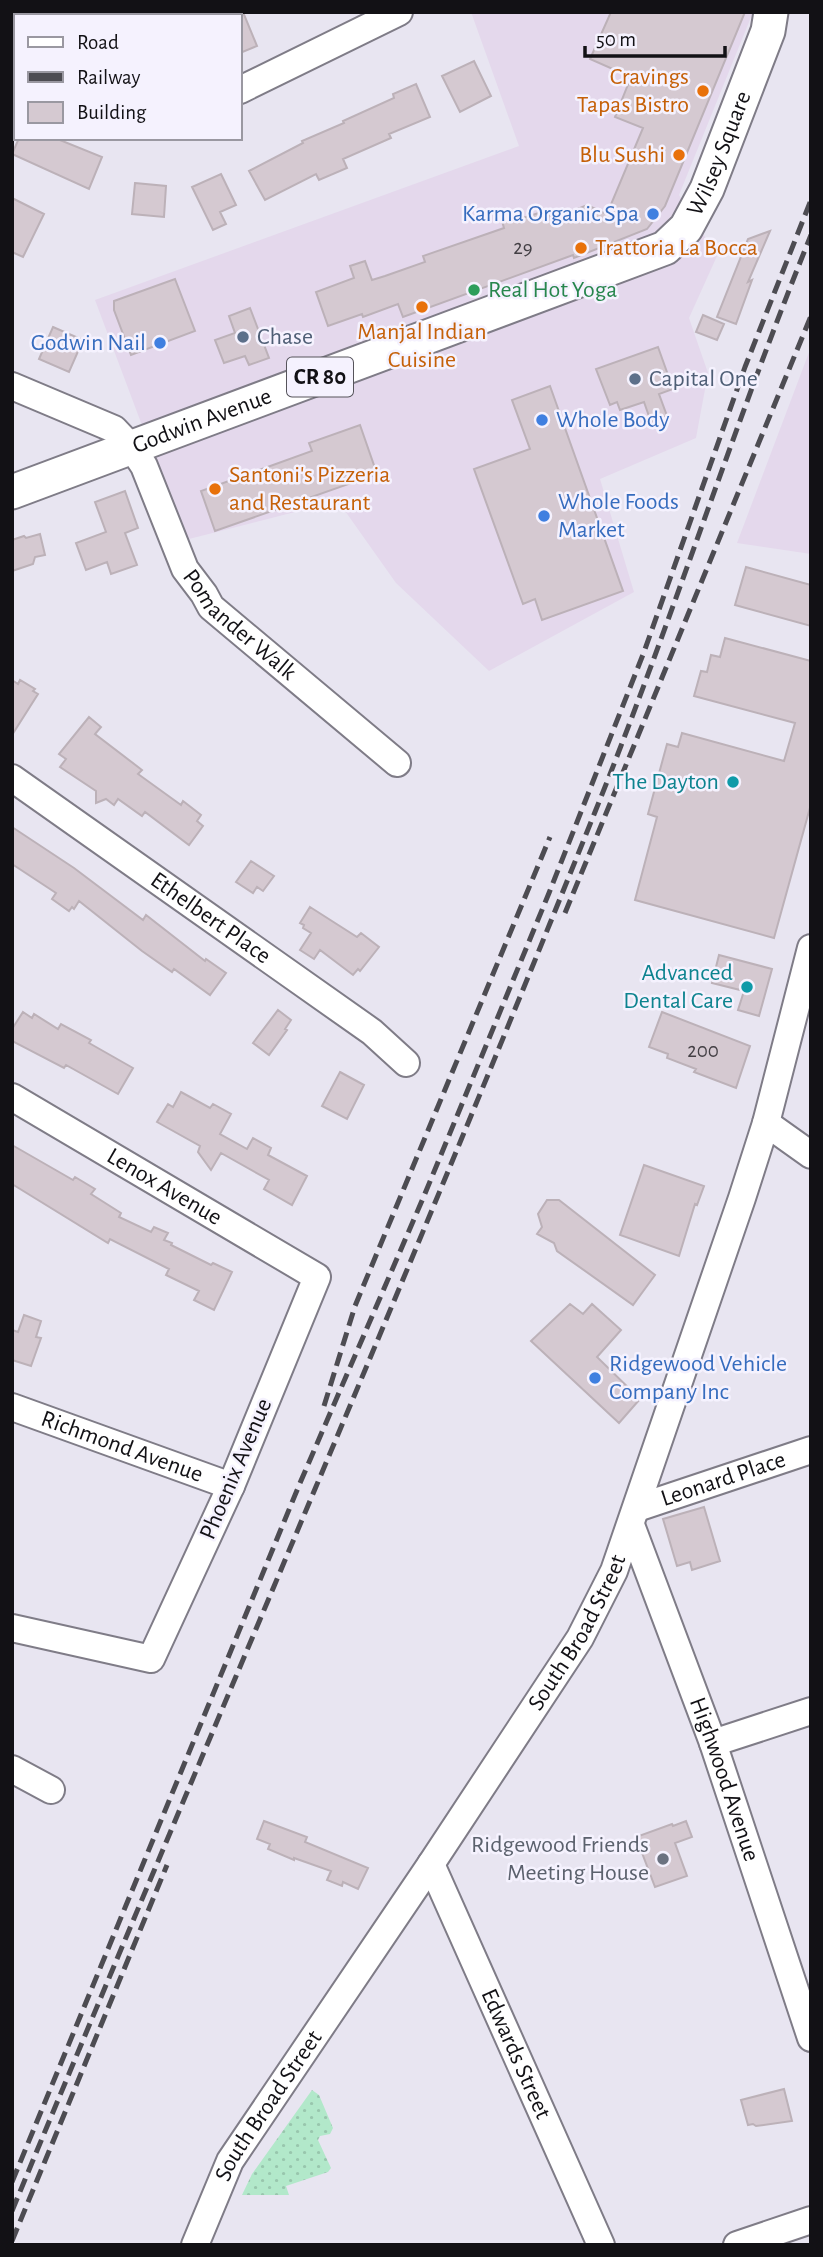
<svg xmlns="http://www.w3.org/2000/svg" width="823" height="2257" viewBox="0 0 823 2257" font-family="'Alegreya Sans',sans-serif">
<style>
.commercial{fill:#e4d8ec}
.green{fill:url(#green-dots)}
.building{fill:#d5c9d1;stroke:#bcb1b8;stroke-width:2}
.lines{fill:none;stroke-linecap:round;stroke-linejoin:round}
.minor-casing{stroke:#7f7c87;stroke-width:30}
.major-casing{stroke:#7f7c87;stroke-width:37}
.minor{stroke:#fff;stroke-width:26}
.major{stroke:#fff;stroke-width:33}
.rail{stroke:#4d4c52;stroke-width:5;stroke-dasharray:14 7;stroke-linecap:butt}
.food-dot{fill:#e8710a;stroke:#f5f2fe;stroke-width:2.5}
.shop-dot{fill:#3f7fe0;stroke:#f5f2fe;stroke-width:2.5}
.leisure-dot{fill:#2e9e5b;stroke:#f5f2fe;stroke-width:2.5}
.service-dot{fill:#5c6f8a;stroke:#f5f2fe;stroke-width:2.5}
.culture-dot{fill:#0f9aa8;stroke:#f5f2fe;stroke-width:2.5}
.worship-dot{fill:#6b7280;stroke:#f5f2fe;stroke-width:2.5}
.labels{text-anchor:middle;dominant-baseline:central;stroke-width:5;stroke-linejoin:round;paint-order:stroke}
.number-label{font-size:21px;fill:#433f44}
.shield{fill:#f5f2fe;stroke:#56545b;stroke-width:2}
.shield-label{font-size:23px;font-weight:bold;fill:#121115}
.food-label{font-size:24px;fill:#c56008;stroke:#f5f2fe;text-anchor:end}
.street-label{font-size:24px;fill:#121115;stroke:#f5f2fe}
.shop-label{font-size:24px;fill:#366cbe;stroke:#f5f2fe;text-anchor:start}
.leisure-label{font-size:24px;fill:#27864d;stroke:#f5f2fe;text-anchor:start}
.service-label{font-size:24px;fill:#4e5e75;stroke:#f5f2fe;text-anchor:start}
.culture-label{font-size:24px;fill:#0d838f;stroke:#f5f2fe;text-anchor:end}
.worship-label{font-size:24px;fill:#5b616d;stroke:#f5f2fe;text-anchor:end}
</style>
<defs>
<pattern id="green-dots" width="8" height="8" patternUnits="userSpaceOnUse" patternTransform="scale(1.75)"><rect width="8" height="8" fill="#b2e8ca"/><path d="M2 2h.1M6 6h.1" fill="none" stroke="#98c6ad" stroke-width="1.8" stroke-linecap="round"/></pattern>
</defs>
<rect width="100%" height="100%" fill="#e8e5f1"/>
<!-- commercial -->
<path class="commercial" d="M 471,12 L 753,12 L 679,195 L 717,256 L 689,318 L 708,373 L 696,438 L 600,479 L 634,592 L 489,671 L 396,583 L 338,501 L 185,540 L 95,300 L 519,146 Z
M 811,347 L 811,554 L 737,543 Z"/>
<!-- green -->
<path class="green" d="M 312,2090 L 319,2095 L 333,2128 L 330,2134 L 320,2136 L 318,2140 L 331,2168 L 328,2172 L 286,2186 L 289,2195 L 242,2195 L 252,2174 Z"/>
<!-- building -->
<path class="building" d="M 240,12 L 243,12 L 257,46 L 240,53 Z
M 611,12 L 745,12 L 665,206 L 647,229 L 574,258 L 573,255 L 403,317 L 398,304 L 363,317 L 362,314 L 328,326 L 316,292 L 354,278 L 350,266 L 365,261 L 372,280 L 385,276 L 425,262 L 423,256 L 504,228 L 502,221 L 521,214 L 523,218 L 548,210 L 551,220 L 587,205 L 607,214 L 643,128 L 615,117 L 631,77 L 590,59 Z
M 474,61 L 491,96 L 460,112 L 442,76 Z
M 416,84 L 430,117 L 389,134 L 391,138 L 343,159 L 347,168 L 319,180 L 316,174 L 265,200 L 249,171 L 303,143 L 302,141 L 344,123 L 343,121 L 394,98 L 393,94 Z
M 19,138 L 55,138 L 102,157 L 89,189 L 12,154 Z
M 221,174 L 236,205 L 220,212 L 226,224 L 213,230 L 192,187 Z
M 135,183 L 166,186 L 164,217 L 132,214 Z
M 12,198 L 44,214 L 23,257 L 12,252 Z
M 770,231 L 748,282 L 752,280 L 736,324 L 717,317 L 748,239 Z
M 175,279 L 195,331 L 131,355 L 114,310 L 114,301 Z
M 250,308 L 269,358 L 249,365 L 245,356 L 224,363 L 215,340 L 235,333 L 229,316 Z
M 703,315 L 724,324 L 717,340 L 696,332 Z
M 53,327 L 83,340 L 69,372 L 39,359 Z
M 658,347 L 673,389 L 659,394 L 667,416 L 651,422 L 644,402 L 620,410 L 617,402 L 610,405 L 596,369 Z
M 550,386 L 623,591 L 542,620 L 535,599 L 523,604 L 474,469 L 530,449 L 512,400 Z
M 360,425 L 377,474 L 215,531 L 201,491 L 312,451 L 309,443 Z
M 125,491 L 138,528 L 125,533 L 137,565 L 111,574 L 107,562 L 86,570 L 76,543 L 106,532 L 95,502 Z
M 40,534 L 45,555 L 35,557 L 33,564 L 12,571 L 12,540 L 24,536 L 26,538 Z
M 746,567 L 811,585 L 811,626 L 735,605 Z
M 725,638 L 811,661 L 811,804 L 774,938 L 635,900 L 657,817 L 648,814 L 667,744 L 678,747 L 682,733 L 784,761 L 795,723 L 694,696 L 701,671 L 707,672 L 711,655 L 720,657 Z
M 12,680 L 18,684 L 20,680 L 35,689 L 33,691 L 38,694 L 12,735 Z
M 89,717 L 101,727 L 95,734 L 142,770 L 138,774 L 181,805 L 183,801 L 201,815 L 197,821 L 203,826 L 189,845 L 145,812 L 142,816 L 118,799 L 114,805 L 106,799 L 96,803 L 96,791 L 60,767 L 66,759 L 59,754 Z
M 12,827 L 74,868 L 143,920 L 146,915 L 205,961 L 206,959 L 226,973 L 210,995 L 174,969 L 172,972 L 142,951 L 79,901 L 74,909 L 72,907 L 69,911 L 52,899 L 56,893 L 12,864 Z
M 251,861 L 274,876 L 263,891 L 257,887 L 253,893 L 236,882 Z
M 310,907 L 357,937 L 361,933 L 379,947 L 360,971 L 358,969 L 353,975 L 320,950 L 314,959 L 300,950 L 311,933 L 303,928 L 304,925 L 300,923 Z
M 719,955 L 772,969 L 759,1016 L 738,1010 L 744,991 L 712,983 Z
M 278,1010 L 291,1020 L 285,1029 L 287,1030 L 269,1055 L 253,1043 Z
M 23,1012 L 32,1018 L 34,1014 L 58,1029 L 61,1024 L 91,1040 L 89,1043 L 133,1068 L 118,1094 L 66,1065 L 64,1068 L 12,1041 L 12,1029 Z
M 662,1012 L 750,1046 L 736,1088 L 694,1072 L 696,1069 L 667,1058 L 668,1054 L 649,1047 Z
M 340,1072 L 364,1085 L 347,1119 L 322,1106 Z
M 181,1092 L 210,1108 L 213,1104 L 231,1114 L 220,1134 L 247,1149 L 253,1138 L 271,1148 L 268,1155 L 307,1176 L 292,1205 L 264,1189 L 269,1180 L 221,1153 L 211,1170 L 198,1152 L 200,1146 L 157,1122 L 168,1104 L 173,1107 Z
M 12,1145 L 73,1180 L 75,1177 L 95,1189 L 91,1194 L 121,1213 L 119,1217 L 151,1232 L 154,1227 L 168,1233 L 164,1240 L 172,1243 L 171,1245 L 211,1265 L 213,1263 L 232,1272 L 214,1310 L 194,1300 L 199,1291 L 166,1275 L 169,1269 L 110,1239 L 108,1243 L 12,1184 Z
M 644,1165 L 704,1186 L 697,1205 L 695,1204 L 679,1256 L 620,1235 Z
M 547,1200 L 559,1200 L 655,1275 L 633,1305 L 557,1251 L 554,1243 L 537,1234 L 542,1227 L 538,1214 Z
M 570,1304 L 583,1314 L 592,1304 L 621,1330 L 597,1357 L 640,1399 L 619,1423 L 531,1341 Z
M 24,1315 L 41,1321 L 36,1337 L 41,1338 L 31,1366 L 12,1360 L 12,1330 L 18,1332 Z
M 704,1507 L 720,1561 L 692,1570 L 690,1562 L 677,1566 L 663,1519 Z
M 264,1821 L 307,1837 L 305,1842 L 368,1868 L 358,1889 L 343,1882 L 342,1886 L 327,1880 L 331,1871 L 294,1858 L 294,1860 L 268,1849 L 270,1844 L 257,1839 Z
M 686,1821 L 692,1837 L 675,1843 L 687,1876 L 655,1887 L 636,1837 L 672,1824 L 673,1826 Z
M 784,2089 L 792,2121 L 756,2126 L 753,2124 L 748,2125 L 741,2100 Z"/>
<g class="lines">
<!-- minor casing -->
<g class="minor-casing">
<g id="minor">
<path d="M 12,36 L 16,29"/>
<path d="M 12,65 L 16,68"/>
<path d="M 240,90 L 399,12"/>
<path id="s1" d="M 12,386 L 114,429 L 132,448 L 144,466 L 185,569 L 204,594 L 211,607 L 397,763"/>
<path id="s2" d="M 12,778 L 372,1032 L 406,1063"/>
<path id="s3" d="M 12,1097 L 317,1277 L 231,1486 L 151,1659 L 12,1628"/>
<path d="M 766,1123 L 811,1155"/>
<path id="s4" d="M 12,1407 L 231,1486"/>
<path id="s5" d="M 637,1508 L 811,1450"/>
<path id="s6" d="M 631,1525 L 713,1743 L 811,2038"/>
<path d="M 713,1743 L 811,1711"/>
<path d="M 12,1769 L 51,1790"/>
<path id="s7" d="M 431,1864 L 601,2245"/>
<path id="s8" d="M 195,2245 L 230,2161 L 431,1864 L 580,1638 L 614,1571 L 742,1198 L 766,1123 L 811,948"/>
<path d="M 737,2245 L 811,2220"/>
</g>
</g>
<!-- major casing -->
<g class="major-casing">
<g id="major">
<path id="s9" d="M 12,492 L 665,248 L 686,228 L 707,189 L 768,31 L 771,12"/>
</g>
</g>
<!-- minor -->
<use href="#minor" class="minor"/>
<!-- major -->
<use href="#major" class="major"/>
<!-- rail -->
<path class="rail" d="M 565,913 L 811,316
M 324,1406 L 355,1306 L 550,837
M 12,2182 L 300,1483 L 424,1196 L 549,893 L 644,652 L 745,367 L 811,200
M 12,2211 C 207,1739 411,1271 601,797 C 675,611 736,420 811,235
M 12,2241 L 167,1865"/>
</g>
<!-- markers -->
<g class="food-dot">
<circle cx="703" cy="91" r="7"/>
<circle cx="679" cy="155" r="7"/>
<circle cx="581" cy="248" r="7"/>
<circle cx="422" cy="307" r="7"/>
<circle cx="215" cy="489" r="7"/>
</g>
<g class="shop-dot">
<circle cx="653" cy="214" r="7"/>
<circle cx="160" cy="343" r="7"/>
<circle cx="542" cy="420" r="7"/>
<circle cx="544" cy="516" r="7"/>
<circle cx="595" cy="1378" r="7"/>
</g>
<circle class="leisure-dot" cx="474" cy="290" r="7"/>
<g class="service-dot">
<circle cx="243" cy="337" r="7"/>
<circle cx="635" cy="379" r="7"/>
</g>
<g class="culture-dot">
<circle cx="733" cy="782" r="7"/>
<circle cx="747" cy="987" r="7"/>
</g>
<circle class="worship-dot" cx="663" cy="1859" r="7"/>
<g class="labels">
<!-- number labels -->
<g class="number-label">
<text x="523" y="247">29</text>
<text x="703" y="1050">200</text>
</g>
<!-- shield labels -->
<rect class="shield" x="287" y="357.5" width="66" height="39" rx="5"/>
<g class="shield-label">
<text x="320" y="377">CR 80</text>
</g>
<!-- food labels -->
<g class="food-label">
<text x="689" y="77">Cravings<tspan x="689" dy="28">Tapas Bistro</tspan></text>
<text x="665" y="155">Blu Sushi</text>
<text x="595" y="248" text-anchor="start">Trattoria La Bocca</text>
<text x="422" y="332" text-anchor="middle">Manjal Indian<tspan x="422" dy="28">Cuisine</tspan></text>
<text x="229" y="475" text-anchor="start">Santoni's Pizzeria<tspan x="229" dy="28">and Restaurant</tspan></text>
</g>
<!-- street labels -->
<g class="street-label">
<text stroke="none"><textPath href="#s9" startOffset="808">Wilsey Square</textPath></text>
<text stroke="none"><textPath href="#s9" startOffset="203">Godwin Avenue</textPath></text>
<text stroke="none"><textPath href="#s1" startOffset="348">Pomander Walk</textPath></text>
<text stroke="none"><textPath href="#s2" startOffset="243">Ethelbert Place</textPath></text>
<text stroke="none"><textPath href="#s3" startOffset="177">Lenox Avenue</textPath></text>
<text stroke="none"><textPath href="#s4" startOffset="117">Richmond Avenue</textPath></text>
<text transform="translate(236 1469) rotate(-67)">Phoenix Avenue</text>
<text stroke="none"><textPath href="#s5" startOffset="91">Leonard Place</textPath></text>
<text stroke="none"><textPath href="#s8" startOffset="724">South Broad Street</textPath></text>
<text stroke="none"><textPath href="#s6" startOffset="271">Highwood Avenue</textPath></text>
<text stroke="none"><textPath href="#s7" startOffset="208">Edwards Street</textPath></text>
<text stroke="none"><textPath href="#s8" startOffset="158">South Broad Street</textPath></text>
</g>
<!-- shop labels -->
<g class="shop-label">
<text x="639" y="214" text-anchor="end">Karma Organic Spa</text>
<text x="146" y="343" text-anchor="end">Godwin Nail</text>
<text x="556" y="420">Whole Body</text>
<text x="558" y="502">Whole Foods<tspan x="558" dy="28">Market</tspan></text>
<text x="609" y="1364">Ridgewood Vehicle<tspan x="609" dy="28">Company Inc</tspan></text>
</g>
<!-- leisure labels -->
<g class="leisure-label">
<text x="488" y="290">Real Hot Yoga</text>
</g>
<!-- service labels -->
<g class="service-label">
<text x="257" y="337">Chase</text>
<text x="649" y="379">Capital One</text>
</g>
<!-- culture labels -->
<g class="culture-label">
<text x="719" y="782">The Dayton</text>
<text x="733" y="973">Advanced<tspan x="733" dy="28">Dental Care</tspan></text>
</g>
<!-- worship labels -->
<g class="worship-label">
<text x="649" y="1845">Ridgewood Friends<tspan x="649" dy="28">Meeting House</tspan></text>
</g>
</g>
<!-- border -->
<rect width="823" height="2257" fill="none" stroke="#121115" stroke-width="28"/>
<!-- legend -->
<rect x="14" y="14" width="228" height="126" fill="#f5f2fe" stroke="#9a98a1" stroke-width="2"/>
<rect x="28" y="37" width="35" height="10" fill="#ffffff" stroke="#9a98a1" stroke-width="2"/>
<text x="77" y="49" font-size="21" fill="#121115">Road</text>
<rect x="28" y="72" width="35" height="10" fill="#4d4c52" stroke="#9a98a1" stroke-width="2"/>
<text x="77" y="84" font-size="21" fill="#121115">Railway</text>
<rect x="28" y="102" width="35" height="21" fill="#d5c9d1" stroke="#9a98a1" stroke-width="2"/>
<text x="77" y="119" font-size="21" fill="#121115">Building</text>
<!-- scale -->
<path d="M585 46v10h140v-10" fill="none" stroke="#121115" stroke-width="3.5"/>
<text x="596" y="46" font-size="21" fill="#121115" stroke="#f5f2fe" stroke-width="5" paint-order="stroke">50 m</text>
</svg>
